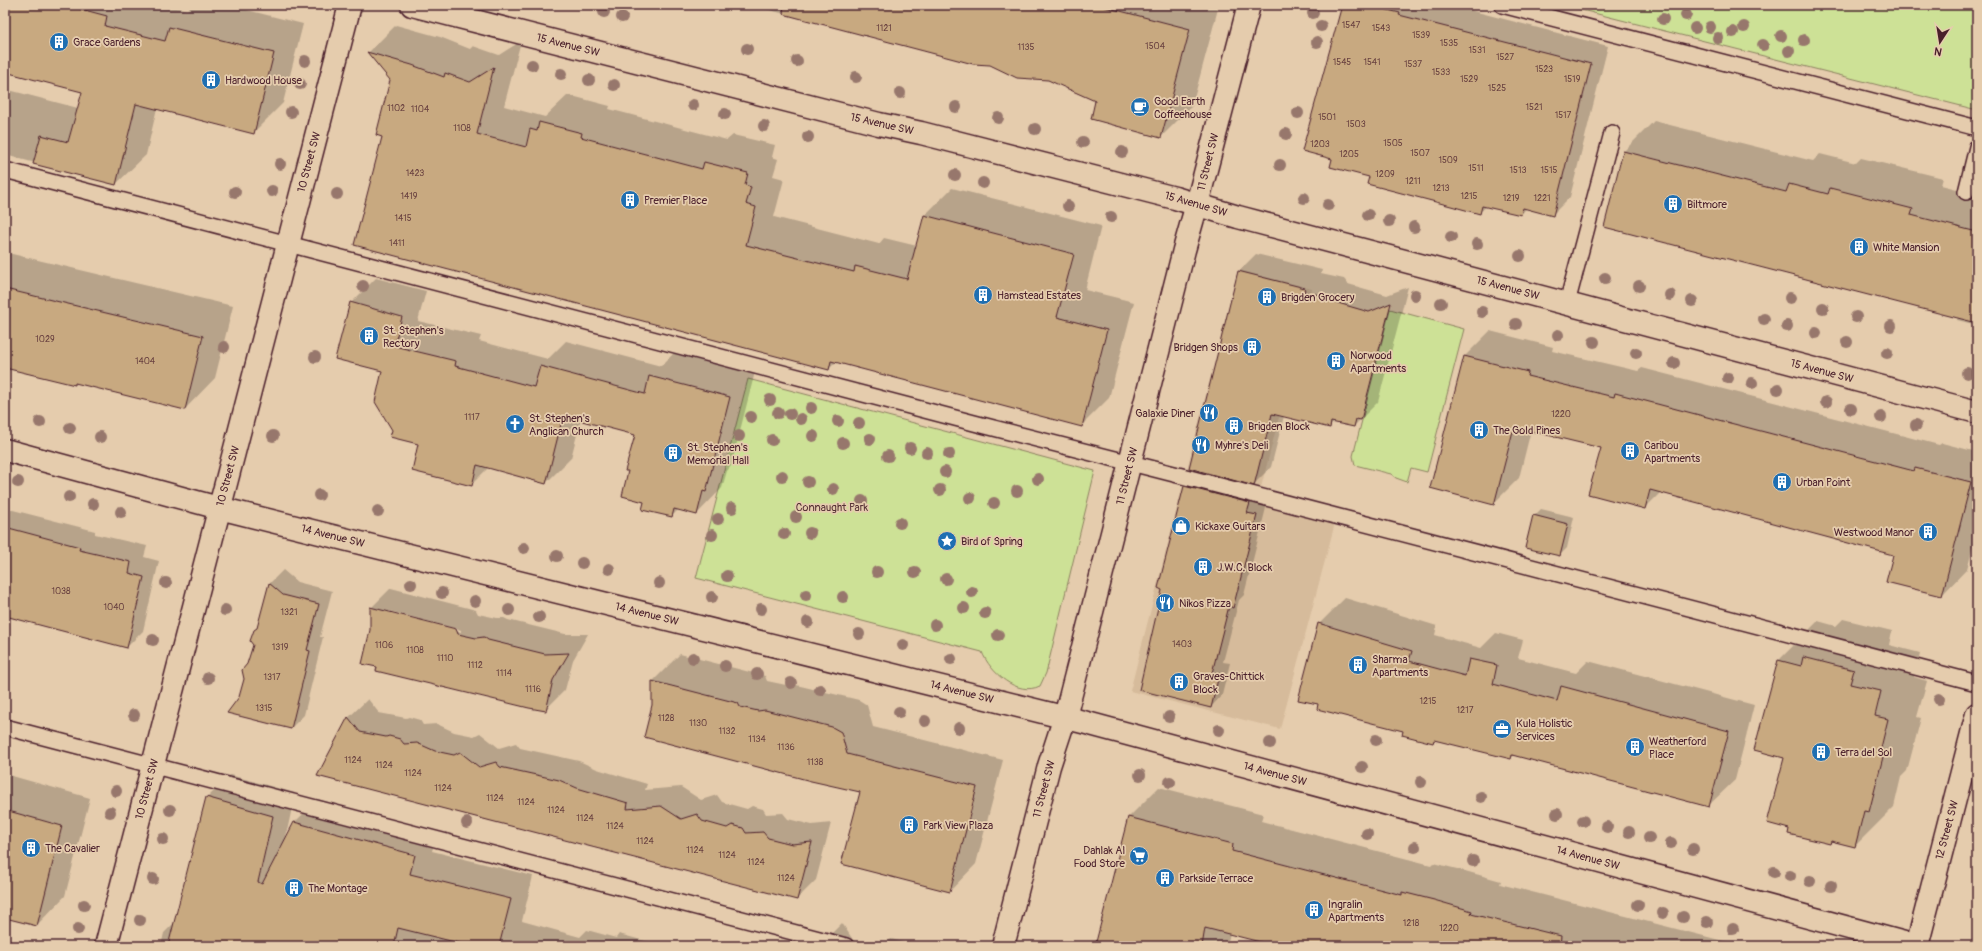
<svg xmlns="http://www.w3.org/2000/svg" width="1982" height="951" viewBox="0 0 1982 951" font-family="Pangolin,sans-serif">
<style>
.built{fill:#d6bb9b}
.green{fill:#cde196;stroke:#8c8060}
.shadow{fill:#0003;fill-rule:evenodd}
.building{fill:#c8a980;stroke:#4a1f2b}
.lines{fill:none;stroke-linecap:round;stroke-linejoin:round}
.lane-casing{stroke:#4a1f2b;stroke-width:18}
.street-casing{stroke:#4a1f2b;stroke-width:25}
.secondary-casing{stroke:#4a1f2b;stroke-width:25}
.lane{stroke:#e5ccad;stroke-width:15}
.street{stroke:#e5ccad;stroke-width:22}
.secondary{stroke:#e5ccad;stroke-width:22}
.tree{fill:#97776c}
.labels{text-anchor:middle;dominant-baseline:central;stroke-width:3.5;stroke-linejoin:round;paint-order:stroke}
.number-label{font-size:9px;fill:#6a4240}
.poi-label{font-size:11px;fill:#4a1f2b;stroke:#e5ccad;text-anchor:start}
.street-label{font-size:11px;fill:#4a1f2b;stroke:#e5ccad}
.park-label{font-size:11px;fill:#573236;stroke:#e5ccad}
</style>
<rect width="100%" height="100%" fill="#e5ccad"/>
<filter id="ink" filterUnits="userSpaceOnUse"><feTurbulence type="fractalNoise" baseFrequency=".025" numOctaves="2"/><feDisplacementMap in="SourceGraphic" scale="8" xChannelSelector="R" yChannelSelector="G"/><feConvolveMatrix kernelMatrix="1 2 1 2 8 2 1 2 1" color-interpolation-filters="sRGB"/></filter>
<g filter="url(#ink)">
<!-- built -->
<path class="built" d="M 1238,270 L 1312,289 L 1257,503 L 1335,523 L 1280,729 L 1130,691 Z"/>
<!-- green -->
<path class="green" d="M 1562,5 L 1977,5 L 1977,110 Z
M 1390,309 L 1464,329 L 1427,472 L 1411,468 L 1407,482 L 1396,478 L 1391,474 L 1355,465 L 1353,456 Z
M 748,379 L 1095,471 L 1046,673 L 1040,686 C 1017,697 990,672 982,652 L 696,578 Z"/>
<!-- shadow -->
<path class="shadow" d="M 5,5 L 168,5 L 187,10 L 192,5 L 227,5 L 303,24 L 283,103 L 253,133 L 157,108 L 146,155 L 116,184 L 5,155 L 5,89 L 78,108 L 83,91 L 5,71 Z
M 750,5 L 1219,5 L 1192,106 L 1161,137 L 1096,101 L 1049,79 L 990,64 L 973,63 Z
M 1343,5 L 1450,5 L 1608,46 L 1570,197 L 1552,215 L 1527,208 L 1521,214 L 1487,206 L 1480,212 L 1370,176 Z
M 396,25 L 440,37 L 470,49 L 473,46 L 499,55 L 521,41 L 504,106 L 545,117 L 568,95 L 610,106 L 609,109 L 727,140 L 733,135 L 775,145 L 772,157 L 778,159 L 773,176 L 784,179 L 774,217 L 879,244 L 884,238 L 917,246 L 924,216 L 952,188 L 1101,226 L 1085,290 L 1134,302 L 1109,398 L 1081,426 L 837,361 L 829,369 L 383,136 L 391,80 L 369,52 Z
M 1654,121 L 1813,161 L 1820,154 L 1856,163 L 1861,158 L 1943,178 L 1941,185 L 1977,194 L 1977,325 L 1957,320 L 1958,317 L 1605,226 L 1624,151 Z
M 5,250 L 8,250 L 8,253 L 233,306 L 215,378 L 185,409 L 76,382 L 75,384 L 5,367 Z
M 1256,254 L 1322,270 L 1321,274 L 1344,279 L 1348,284 L 1387,295 L 1408,287 L 1378,402 L 1354,426 L 1335,422 L 1329,427 L 1284,416 L 1271,467 L 1254,484 L 1190,468 L 1239,271 Z
M 376,278 L 426,291 L 418,321 L 481,336 L 479,341 L 548,359 L 566,341 L 661,366 L 676,351 L 755,372 L 731,466 L 727,471 L 722,488 L 697,514 L 679,509 L 672,516 L 645,501 L 636,434 L 581,419 L 571,458 L 546,483 L 489,467 L 471,485 L 420,444 L 393,430 L 383,371 L 351,303 Z
M 1490,331 L 1553,347 L 1552,351 L 1638,371 L 1642,368 L 1939,445 L 1942,443 L 1977,452 L 1977,531 L 1967,569 L 1942,595 L 1894,555 L 1661,492 L 1645,508 L 1602,447 L 1531,430 L 1519,478 L 1493,504 L 1465,356 Z
M 1196,475 L 1267,504 L 1244,595 L 1239,600 L 1223,662 L 1230,663 L 1222,695 L 1211,707 L 1163,589 L 1185,486 Z
M 5,508 L 95,531 L 95,534 L 147,546 L 144,557 L 159,561 L 143,631 L 127,647 L 10,617 L 8,619 L 5,618 Z
M 1541,509 L 1574,517 L 1567,548 L 1560,555 L 1534,516 Z
M 283,570 L 297,582 L 332,591 L 320,637 L 323,637 L 304,715 L 291,728 L 240,697 L 254,644 L 254,630 L 258,627 L 270,583 Z
M 391,588 L 476,610 L 478,614 L 497,618 L 504,618 L 508,620 L 565,634 L 588,634 L 573,660 L 565,690 L 545,710 L 378,667 L 371,630 L 371,608 ZM 389,611 L 461,630 L 461,632 L 389,613 Z
M 1345,598 L 1437,626 L 1435,635 L 1481,648 L 1496,633 L 1523,640 L 1518,658 L 1576,673 L 1588,661 L 1754,705 L 1735,780 L 1709,805 L 1514,755 L 1511,758 L 1435,739 L 1433,742 L 1404,731 L 1319,624 Z
M 1843,619 L 1892,631 L 1889,645 L 1920,653 L 1914,677 L 1927,681 L 1917,717 L 1921,718 L 1907,771 L 1901,777 L 1894,807 L 1855,846 L 1833,840 L 1830,843 L 1785,757 L 1756,750 L 1779,660 L 1818,621 L 1836,626 Z
M 680,654 L 765,676 L 767,681 L 786,685 L 792,684 L 859,700 L 867,705 L 873,727 L 1003,760 L 976,864 L 950,891 L 861,792 L 653,705 L 653,681 Z
M 368,699 L 379,713 L 406,718 L 409,717 L 420,720 L 423,725 L 437,724 L 454,732 L 474,736 L 480,733 L 499,748 L 516,743 L 520,748 L 579,761 L 597,769 L 647,784 L 645,790 L 681,787 L 701,800 L 717,795 L 722,802 L 747,809 L 752,806 L 763,809 L 766,814 L 783,813 L 788,819 L 812,825 L 831,823 L 816,880 L 797,899 L 319,776 L 348,718 Z
M 5,774 L 90,798 L 65,896 L 37,925 L 5,917 Z
M 230,775 L 295,793 L 285,841 L 295,822 L 318,799 L 437,833 L 432,851 L 533,876 L 522,921 L 580,937 L 587,930 L 616,938 L 619,934 L 664,946 L 161,946 L 164,933 L 175,922 L 207,798 Z
M 1159,787 L 1263,814 L 1261,821 L 1431,865 L 1433,863 L 1465,871 L 1501,881 L 1500,884 L 1743,946 L 1280,946 L 1230,933 L 1227,946 L 1096,946 L 1129,817 Z
M 842,923 L 857,946 L 815,946 L 828,933 L 831,934 Z
M 891,939 L 919,946 L 883,946 Z"/>
<!-- building -->
<path class="building" d="M 5,5 L 66,5 L 107,16 L 105,26 L 165,41 L 169,27 L 274,53 L 254,134 L 136,104 L 116,185 L 33,164 L 41,135 L 68,142 L 82,92 L 5,72 Z
M 784,5 L 1097,5 L 1190,29 L 1161,138 L 1091,119 L 1095,101 L 1048,80 L 1017,78 L 990,65 L 973,64 L 783,14 Z
M 1342,5 L 1367,5 L 1400,13 L 1399,15 L 1591,64 L 1553,216 L 1523,208 L 1521,215 L 1482,206 L 1480,214 L 1451,206 L 1367,184 L 1369,177 L 1330,167 L 1332,159 L 1302,151 Z
M 367,52 L 412,65 L 444,77 L 445,73 L 470,82 L 494,67 L 477,134 L 526,147 L 530,129 L 537,131 L 539,122 L 582,133 L 581,137 L 702,169 L 704,162 L 748,173 L 745,185 L 751,187 L 746,204 L 756,207 L 746,245 L 854,272 L 855,266 L 907,279 L 924,215 L 1074,254 L 1057,317 L 1107,330 L 1082,427 L 831,361 L 829,370 L 354,245 L 382,137 L 376,135 L 390,80 Z
M 1623,151 L 1786,192 L 1789,184 L 1828,194 L 1830,188 L 1913,209 L 1911,215 L 1977,232 L 1977,323 L 1604,227 Z
M 1238,271 L 1305,288 L 1304,292 L 1326,296 L 1331,301 L 1369,312 L 1391,303 L 1361,420 L 1356,419 L 1354,427 L 1331,422 L 1330,428 L 1272,414 L 1254,486 L 1189,468 Z
M 5,289 L 203,336 L 185,410 L 75,383 L 75,385 L 5,368 Z
M 350,302 L 402,317 L 394,346 L 456,361 L 455,366 L 534,387 L 540,366 L 645,394 L 649,376 L 730,397 L 706,492 L 703,491 L 697,515 L 674,509 L 672,517 L 642,510 L 644,502 L 622,496 L 628,471 L 625,471 L 635,435 L 563,416 L 546,484 L 477,465 L 472,486 L 412,471 L 418,444 L 390,437 L 392,430 L 375,402 L 382,371 L 335,359 Z
M 1464,356 L 1528,372 L 1527,376 L 1614,397 L 1615,393 L 1914,471 L 1915,468 L 1971,482 L 1942,596 L 1886,582 L 1893,555 L 1650,490 L 1645,509 L 1588,494 L 1601,448 L 1514,427 L 1494,505 L 1430,488 Z
M 1184,486 L 1250,503 L 1247,513 L 1257,515 L 1233,608 L 1229,606 L 1212,673 L 1219,675 L 1211,708 L 1139,690 L 1162,590 L 1158,588 Z
M 1533,515 L 1568,524 L 1560,556 L 1525,548 Z
M 5,527 L 80,547 L 79,550 L 131,562 L 129,573 L 144,577 L 127,648 L 5,616 Z
M 269,583 L 283,595 L 319,604 L 307,650 L 310,651 L 291,729 L 227,713 L 239,697 L 244,679 L 242,670 L 247,664 L 253,645 L 250,641 L 254,630 L 257,628 Z
M 370,607 L 456,629 L 458,634 L 476,638 L 484,637 L 488,640 L 545,654 L 569,653 L 553,680 L 546,711 L 529,708 L 376,671 L 377,667 L 362,664 L 370,630 Z
M 1318,623 L 1412,651 L 1409,661 L 1465,676 L 1469,659 L 1497,665 L 1493,684 L 1557,701 L 1561,686 L 1729,731 L 1709,807 L 1512,755 L 1511,759 L 1434,740 L 1433,743 L 1402,735 L 1403,731 L 1317,709 L 1318,704 L 1298,700 Z
M 1803,657 L 1854,670 L 1850,684 L 1881,691 L 1875,716 L 1888,719 L 1879,756 L 1883,757 L 1869,812 L 1864,811 L 1855,847 L 1831,841 L 1830,844 L 1788,834 L 1789,829 L 1767,823 L 1784,758 L 1754,750 L 1778,660 L 1801,666 Z
M 652,681 L 738,703 L 740,707 L 758,711 L 765,710 L 832,727 L 841,732 L 847,754 L 977,787 L 950,892 L 841,864 L 860,792 L 811,781 L 644,737 L 652,705 Z
M 348,717 L 360,732 L 386,737 L 389,736 L 400,739 L 404,744 L 417,743 L 435,751 L 454,755 L 460,752 L 479,767 L 496,762 L 500,767 L 559,780 L 577,788 L 628,803 L 627,809 L 661,806 L 681,819 L 697,814 L 702,821 L 727,828 L 732,825 L 743,828 L 746,833 L 763,832 L 768,838 L 792,844 L 812,842 L 797,900 L 317,776 Z
M 206,797 L 273,816 L 258,882 L 262,884 L 294,822 L 415,855 L 410,874 L 511,899 L 499,946 L 471,946 L 398,928 L 394,946 L 168,946 Z
M 5,810 L 62,826 L 37,926 L 5,918 Z
M 1128,817 L 1233,844 L 1232,851 L 1402,895 L 1402,892 L 1434,900 L 1472,911 L 1471,914 L 1561,936 L 1560,946 L 1276,946 L 1205,928 L 1202,946 L 1095,946 Z"/>
<g class="lines">
<!-- lane casing -->
<g class="lane-casing">
<path id="lane" d="M 1502,5 L 1977,128
M 5,170 L 978,424 L 1178,475 L 1977,683
M 1966,192 L 1977,147
M 1567,303 L 1612,133
M 5,727 L 846,946"/>
</g>
<!-- street casing -->
<g class="street-casing">
<path id="street" d="M 412,5 L 879,124 L 921,133 L 1175,198 L 1238,217 L 1977,412
M 5,450 L 219,508 L 1083,722 L 1916,946
M 106,946 L 350,5
M 1917,946 L 1977,714"/>
</g>
<!-- secondary casing -->
<g class="secondary-casing">
<path id="secondary" d="M 1003,946 L 1049,766 L 1065,717 L 1082,651 L 1184,250 L 1197,204 L 1249,5"/>
</g>
<!-- lane -->
<use href="#lane" class="lane"/>
<!-- street -->
<use href="#street" class="street"/>
<!-- secondary -->
<use href="#secondary" class="secondary"/>
</g>
<!-- trees -->
<g class="tree">
<circle cx="604" cy="12" r="6"/>
<circle cx="1313" cy="13" r="6"/>
<circle cx="1686" cy="15" r="6"/>
<circle cx="622" cy="17" r="6"/>
<circle cx="1663" cy="19" r="6"/>
<circle cx="1321" cy="26" r="6"/>
<circle cx="1710" cy="27" r="6"/>
<circle cx="1744" cy="27" r="6"/>
<circle cx="1695" cy="28" r="6"/>
<circle cx="1733" cy="32" r="6"/>
<circle cx="1781" cy="36" r="6"/>
<circle cx="1718" cy="38" r="6"/>
<circle cx="1804" cy="40" r="6"/>
<circle cx="1317" cy="42" r="6"/>
<circle cx="1763" cy="45" r="6"/>
<circle cx="747" cy="49" r="6"/>
<circle cx="1789" cy="51" r="6"/>
<circle cx="305" cy="61" r="6"/>
<circle cx="797" cy="61" r="6"/>
<circle cx="532" cy="65" r="6"/>
<circle cx="561" cy="74" r="6"/>
<circle cx="856" cy="77" r="6"/>
<circle cx="589" cy="80" r="6"/>
<circle cx="300" cy="84" r="6"/>
<circle cx="614" cy="85" r="6"/>
<circle cx="900" cy="93" r="6"/>
<circle cx="693" cy="105" r="6"/>
<circle cx="956" cy="107" r="6"/>
<circle cx="291" cy="112" r="6"/>
<circle cx="1298" cy="113" r="6"/>
<circle cx="725" cy="114" r="6"/>
<circle cx="998" cy="118" r="6"/>
<circle cx="764" cy="126" r="6"/>
<circle cx="1035" cy="129" r="6"/>
<circle cx="1286" cy="134" r="6"/>
<circle cx="808" cy="137" r="6"/>
<circle cx="1083" cy="142" r="6"/>
<circle cx="1122" cy="152" r="6"/>
<circle cx="280" cy="164" r="6"/>
<circle cx="1280" cy="165" r="6"/>
<circle cx="955" cy="175" r="6"/>
<circle cx="983" cy="183" r="6"/>
<circle cx="272" cy="191" r="6"/>
<circle cx="235" cy="192" r="6"/>
<circle cx="337" cy="194" r="6"/>
<circle cx="1304" cy="198" r="6"/>
<circle cx="1328" cy="205" r="6"/>
<circle cx="1068" cy="206" r="6"/>
<circle cx="1368" cy="215" r="6"/>
<circle cx="1111" cy="217" r="6"/>
<circle cx="1389" cy="221" r="6"/>
<circle cx="1414" cy="227" r="6"/>
<circle cx="1451" cy="237" r="6"/>
<circle cx="1477" cy="244" r="6"/>
<circle cx="1520" cy="256" r="6"/>
<circle cx="1605" cy="278" r="6"/>
<circle cx="363" cy="286" r="6"/>
<circle cx="1639" cy="286" r="6"/>
<circle cx="1415" cy="295" r="6"/>
<circle cx="1670" cy="295" r="6"/>
<circle cx="1790" cy="298" r="6"/>
<circle cx="1692" cy="301" r="6"/>
<circle cx="1441" cy="303" r="6"/>
<circle cx="1823" cy="308" r="6"/>
<circle cx="1482" cy="312" r="6"/>
<circle cx="1856" cy="317" r="6"/>
<circle cx="1764" cy="319" r="6"/>
<circle cx="1516" cy="324" r="6"/>
<circle cx="1787" cy="326" r="6"/>
<circle cx="1891" cy="326" r="6"/>
<circle cx="1816" cy="333" r="6"/>
<circle cx="1558" cy="335" r="6"/>
<circle cx="1594" cy="342" r="6"/>
<circle cx="1847" cy="342" r="6"/>
<circle cx="224" cy="347" r="6"/>
<circle cx="1636" cy="353" r="6"/>
<circle cx="1887" cy="353" r="6"/>
<circle cx="315" cy="357" r="6"/>
<circle cx="1674" cy="363" r="6"/>
<circle cx="1967" cy="373" r="6"/>
<circle cx="1728" cy="378" r="6"/>
<circle cx="1752" cy="383" r="6"/>
<circle cx="1778" cy="389" r="6"/>
<circle cx="770" cy="400" r="6"/>
<circle cx="1826" cy="402" r="6"/>
<circle cx="811" cy="408" r="6"/>
<circle cx="1851" cy="409" r="6"/>
<circle cx="778" cy="413" r="6"/>
<circle cx="790" cy="414" r="6"/>
<circle cx="751" cy="417" r="6"/>
<circle cx="1881" cy="417" r="6"/>
<circle cx="801" cy="419" r="6"/>
<circle cx="838" cy="421" r="6"/>
<circle cx="40" cy="422" r="6"/>
<circle cx="859" cy="423" r="6"/>
<circle cx="1916" cy="425" r="6"/>
<circle cx="70" cy="428" r="6"/>
<circle cx="273" cy="436" r="6"/>
<circle cx="739" cy="436" r="6"/>
<circle cx="813" cy="436" r="6"/>
<circle cx="100" cy="437" r="6"/>
<circle cx="870" cy="439" r="6"/>
<circle cx="772" cy="440" r="6"/>
<circle cx="843" cy="443" r="6"/>
<circle cx="910" cy="448" r="6"/>
<circle cx="927" cy="453" r="6"/>
<circle cx="949" cy="454" r="6"/>
<circle cx="888" cy="456" r="6"/>
<circle cx="945" cy="472" r="6"/>
<circle cx="782" cy="476" r="6"/>
<circle cx="1038" cy="479" r="6"/>
<circle cx="18" cy="482" r="6"/>
<circle cx="808" cy="482" r="6"/>
<circle cx="833" cy="489" r="6"/>
<circle cx="940" cy="490" r="6"/>
<circle cx="1017" cy="491" r="6"/>
<circle cx="319" cy="495" r="6"/>
<circle cx="69" cy="497" r="6"/>
<circle cx="970" cy="498" r="6"/>
<circle cx="862" cy="501" r="6"/>
<circle cx="994" cy="503" r="6"/>
<circle cx="93" cy="504" r="6"/>
<circle cx="732" cy="508" r="6"/>
<circle cx="378" cy="511" r="6"/>
<circle cx="121" cy="512" r="6"/>
<circle cx="796" cy="517" r="6"/>
<circle cx="718" cy="519" r="6"/>
<circle cx="900" cy="523" r="6"/>
<circle cx="810" cy="533" r="6"/>
<circle cx="784" cy="534" r="6"/>
<circle cx="712" cy="535" r="6"/>
<circle cx="524" cy="548" r="6"/>
<circle cx="557" cy="556" r="6"/>
<circle cx="582" cy="563" r="6"/>
<circle cx="609" cy="569" r="6"/>
<circle cx="877" cy="572" r="6"/>
<circle cx="915" cy="572" r="6"/>
<circle cx="727" cy="576" r="6"/>
<circle cx="946" cy="579" r="6"/>
<circle cx="166" cy="583" r="6"/>
<circle cx="659" cy="583" r="6"/>
<circle cx="411" cy="584" r="6"/>
<circle cx="972" cy="592" r="6"/>
<circle cx="442" cy="593" r="6"/>
<circle cx="806" cy="595" r="6"/>
<circle cx="712" cy="597" r="6"/>
<circle cx="843" cy="597" r="6"/>
<circle cx="475" cy="601" r="6"/>
<circle cx="964" cy="608" r="6"/>
<circle cx="761" cy="609" r="6"/>
<circle cx="225" cy="610" r="6"/>
<circle cx="509" cy="610" r="6"/>
<circle cx="985" cy="613" r="6"/>
<circle cx="539" cy="617" r="6"/>
<circle cx="808" cy="622" r="6"/>
<circle cx="935" cy="625" r="6"/>
<circle cx="859" cy="634" r="6"/>
<circle cx="998" cy="635" r="6"/>
<circle cx="153" cy="640" r="6"/>
<circle cx="903" cy="645" r="6"/>
<circle cx="693" cy="658" r="6"/>
<circle cx="951" cy="659" r="6"/>
<circle cx="725" cy="666" r="6"/>
<circle cx="757" cy="674" r="6"/>
<circle cx="208" cy="678" r="6"/>
<circle cx="791" cy="683" r="6"/>
<circle cx="820" cy="690" r="6"/>
<circle cx="1939" cy="699" r="6"/>
<circle cx="899" cy="712" r="6"/>
<circle cx="134" cy="715" r="6"/>
<circle cx="1169" cy="717" r="6"/>
<circle cx="925" cy="721" r="6"/>
<circle cx="959" cy="728" r="6"/>
<circle cx="1219" cy="730" r="6"/>
<circle cx="1376" cy="740" r="6"/>
<circle cx="1270" cy="743" r="6"/>
<circle cx="1362" cy="767" r="6"/>
<circle cx="1140" cy="775" r="6"/>
<circle cx="1170" cy="782" r="6"/>
<circle cx="1421" cy="782" r="6"/>
<circle cx="116" cy="791" r="6"/>
<circle cx="1481" cy="797" r="6"/>
<circle cx="170" cy="810" r="6"/>
<circle cx="110" cy="812" r="6"/>
<circle cx="1557" cy="814" r="6"/>
<circle cx="1583" cy="821" r="6"/>
<circle cx="467" cy="823" r="6"/>
<circle cx="1607" cy="827" r="6"/>
<circle cx="1629" cy="832" r="6"/>
<circle cx="1367" cy="834" r="6"/>
<circle cx="1649" cy="838" r="6"/>
<circle cx="163" cy="839" r="6"/>
<circle cx="1671" cy="843" r="6"/>
<circle cx="1415" cy="847" r="6"/>
<circle cx="1693" cy="849" r="6"/>
<circle cx="1473" cy="861" r="6"/>
<circle cx="1774" cy="872" r="6"/>
<circle cx="1790" cy="876" r="6"/>
<circle cx="153" cy="879" r="6"/>
<circle cx="1810" cy="881" r="6"/>
<circle cx="1831" cy="886" r="6"/>
<circle cx="84" cy="905" r="6"/>
<circle cx="1638" cy="905" r="6"/>
<circle cx="1663" cy="913" r="6"/>
<circle cx="1683" cy="917" r="6"/>
<circle cx="140" cy="920" r="6"/>
<circle cx="1707" cy="922" r="6"/>
<circle cx="78" cy="929" r="6"/>
<circle cx="1733" cy="929" r="6"/>
</g>
</g>
<!-- icons -->
<defs>
<g id="building-disc" transform="scale(1)"><circle r="9.5" fill="#1f6fb2" stroke="#e5ccad"/><path d="M-4-6H4V6H1V3H-1V6H-4ZM-2.5-4.3h1.7v1.8h-1.7ZM.8-4.3h1.7v1.8H.8ZM-2.5-1h1.7V.8h-1.7ZM.8-1h1.7V.8H.8Z" fill="#fff"/></g>
<g id="cafe-disc" transform="scale(1)"><circle r="9.5" fill="#1f6fb2" stroke="#e5ccad"/><path d="M-5.5-4.5H6V0H3Q3 3.5 0 3.5H-2.5Q-5.5 3.5-5.5 0ZM3-3.2v2h1.7v-2ZM-6 4.5H4V6H-6Z" fill="#fff"/></g>
<g id="restaurant-disc" transform="scale(1)"><circle r="9.5" fill="#1f6fb2" stroke="#e5ccad"/><path d="M-5-6h1v4h1v-4h1v4h1v-4h1v5L-1.5 .5V6h-2V.5L-5-1ZM5-6V6H3V1.5H1.5Q1.5-4 5-6Z" fill="#fff"/></g>
<g id="church-disc" transform="scale(1)"><circle r="9.5" fill="#1f6fb2" stroke="#e5ccad"/><path d="M-1.2-6h2.4v3.5h3.3v2.4h-3.3V6h-2.4V-.1h-3.3v-2.4h3.3Z" fill="#fff"/></g>
<g id="shop-disc" transform="scale(1)"><circle r="9.5" fill="#1f6fb2" stroke="#e5ccad"/><path d="M-5-2.5h2.3a2.7 3.5 0 0 1 5.4 0H5L5.5 6h-11ZM-1.5-2.5h3a1.5 2.3 0 0 0-3 0Z" fill="#fff"/></g>
<g id="sight-disc" transform="scale(1)"><circle r="9.5" fill="#1f6fb2" stroke="#e5ccad"/><path d="M0-6L1.8-2.2L6-1.7L2.9 1.2L3.7 5.4L0 3.3L-3.7 5.4L-2.9 1.2L-6-1.7L-1.8-2.2Z" fill="#fff"/></g>
<g id="office-disc" transform="scale(1)"><circle r="9.5" fill="#1f6fb2" stroke="#e5ccad"/><path d="M-6-3h4V-5.5h4V-3h4V5H-6ZM-1-4.5V-3h2v-1.5ZM-6 0V1H6V0Z" fill="#fff"/></g>
<g id="supermarket-disc" transform="scale(1)"><circle r="9.5" fill="#1f6fb2" stroke="#e5ccad"/><path d="M-6-5.5h2.5l.6 2H6L4.5 2H-2.5L-4.4-4H-6ZM-1.5 3.2a1.3 1.3 0 1 0 .1 0ZM3 3.2a1.3 1.3 0 1 0 .1 0Z" fill="#fff"/></g>
</defs>
<g fill-rule="evenodd">
<use href="#building-disc" x="59" y="42"/>
<use href="#building-disc" x="211" y="80"/>
<use href="#cafe-disc" x="1140" y="107"/>
<use href="#building-disc" x="630" y="200"/>
<use href="#building-disc" x="1673" y="204"/>
<use href="#building-disc" x="1859" y="247"/>
<use href="#building-disc" x="983" y="295"/>
<use href="#building-disc" x="1267" y="297"/>
<use href="#building-disc" x="369" y="336"/>
<use href="#building-disc" x="1252" y="347"/>
<use href="#building-disc" x="1336" y="361"/>
<use href="#restaurant-disc" x="1209" y="413"/>
<use href="#church-disc" x="515" y="424"/>
<use href="#building-disc" x="1234" y="426"/>
<use href="#building-disc" x="1479" y="430"/>
<use href="#restaurant-disc" x="1201" y="445"/>
<use href="#building-disc" x="1630" y="451"/>
<use href="#building-disc" x="673" y="453"/>
<use href="#building-disc" x="1782" y="482"/>
<use href="#shop-disc" x="1181" y="526"/>
<use href="#building-disc" x="1928" y="532"/>
<use href="#sight-disc" x="947" y="541"/>
<use href="#building-disc" x="1203" y="567"/>
<use href="#restaurant-disc" x="1165" y="603"/>
<use href="#building-disc" x="1358" y="665"/>
<use href="#building-disc" x="1179" y="682"/>
<use href="#office-disc" x="1502" y="729"/>
<use href="#building-disc" x="1635" y="747"/>
<use href="#building-disc" x="1821" y="752"/>
<use href="#building-disc" x="909" y="825"/>
<use href="#building-disc" x="31" y="848"/>
<use href="#supermarket-disc" x="1139" y="856"/>
<use href="#building-disc" x="1165" y="878"/>
<use href="#building-disc" x="294" y="888"/>
<use href="#building-disc" x="1314" y="910"/>
</g>
<g class="labels">
<!-- number labels -->
<g class="number-label">
<text x="1351" y="25">1547</text>
<text x="884" y="28">1121</text>
<text x="1381" y="28">1543</text>
<text x="1421" y="35">1539</text>
<text x="1449" y="43">1535</text>
<text x="1155" y="46">1504</text>
<text x="1026" y="47">1135</text>
<text x="1477" y="50">1531</text>
<text x="1505" y="57">1527</text>
<text x="1342" y="62">1545</text>
<text x="1372" y="62">1541</text>
<text x="1413" y="64">1537</text>
<text x="1544" y="69">1523</text>
<text x="1441" y="72">1533</text>
<text x="1469" y="79">1529</text>
<text x="1572" y="79">1519</text>
<text x="1497" y="88">1525</text>
<text x="1534" y="107">1521</text>
<text x="396" y="108">1102</text>
<text x="420" y="109">1104</text>
<text x="1563" y="115">1517</text>
<text x="1327" y="117">1501</text>
<text x="1356" y="124">1503</text>
<text x="462" y="128">1108</text>
<text x="1393" y="143">1505</text>
<text x="1320" y="144">1203</text>
<text x="1420" y="153">1507</text>
<text x="1349" y="154">1205</text>
<text x="1448" y="160">1509</text>
<text x="1476" y="168">1511</text>
<text x="1518" y="170">1513</text>
<text x="1549" y="170">1515</text>
<text x="415" y="173">1423</text>
<text x="1385" y="174">1209</text>
<text x="1413" y="181">1211</text>
<text x="1441" y="188">1213</text>
<text x="409" y="196">1419</text>
<text x="1469" y="196">1215</text>
<text x="1511" y="198">1219</text>
<text x="1542" y="198">1221</text>
<text x="403" y="218">1415</text>
<text x="397" y="243">1411</text>
<text x="45" y="339">1029</text>
<text x="145" y="361">1404</text>
<text x="1561" y="414">1220</text>
<text x="472" y="417">1117</text>
<text x="61" y="591">1038</text>
<text x="114" y="607">1040</text>
<text x="289" y="612">1321</text>
<text x="1182" y="644">1403</text>
<text x="384" y="645">1106</text>
<text x="280" y="647">1319</text>
<text x="415" y="650">1108</text>
<text x="445" y="658">1110</text>
<text x="475" y="665">1112</text>
<text x="504" y="673">1114</text>
<text x="272" y="677">1317</text>
<text x="533" y="689">1116</text>
<text x="1428" y="701">1215</text>
<text x="264" y="708">1315</text>
<text x="1465" y="710">1217</text>
<text x="666" y="718">1128</text>
<text x="698" y="723">1130</text>
<text x="727" y="731">1132</text>
<text x="757" y="739">1134</text>
<text x="786" y="747">1136</text>
<text x="353" y="760">1124</text>
<text x="815" y="762">1138</text>
<text x="384" y="765">1124</text>
<text x="413" y="773">1124</text>
<text x="443" y="788">1124</text>
<text x="495" y="798">1124</text>
<text x="526" y="802">1124</text>
<text x="556" y="810">1124</text>
<text x="585" y="818">1124</text>
<text x="615" y="826">1124</text>
<text x="645" y="841">1124</text>
<text x="695" y="850">1124</text>
<text x="727" y="855">1124</text>
<text x="756" y="862">1124</text>
<text x="786" y="878">1124</text>
<text x="1411" y="923">1218</text>
<text x="1449" y="928">1220</text>
</g>
<!-- poi labels -->
<g class="poi-label">
<text x="73" y="42">Grace Gardens</text>
<text x="225" y="80">Hardwood House</text>
<text x="1154" y="101">Good Earth<tspan x="1154" dy="13">Coffeehouse</tspan></text>
<text x="644" y="200">Premier Place</text>
<text x="1687" y="204">Biltmore</text>
<text x="1873" y="247">White Mansion</text>
<text x="997" y="295">Hamstead Estates</text>
<text x="1281" y="297">Brigden Grocery</text>
<text x="383" y="330">St. Stephen's<tspan x="383" dy="13">Rectory</tspan></text>
<text x="1238" y="347" text-anchor="end">Bridgen Shops</text>
<text x="1350" y="355">Norwood<tspan x="1350" dy="13">Apartments</tspan></text>
<text x="1195" y="413" text-anchor="end">Galaxie Diner</text>
<text x="529" y="418">St. Stephen's<tspan x="529" dy="13">Anglican Church</tspan></text>
<text x="1248" y="426">Brigden Block</text>
<text x="1493" y="430">The Gold Pines</text>
<text x="1215" y="445">Myhre's Deli</text>
<text x="1644" y="445">Caribou<tspan x="1644" dy="13">Apartments</tspan></text>
<text x="687" y="447">St. Stephen's<tspan x="687" dy="13">Memorial Hall</tspan></text>
<text x="1796" y="482">Urban Point</text>
<text x="1195" y="526">Kickaxe Guitars</text>
<text x="1914" y="532" text-anchor="end">Westwood Manor</text>
<text x="961" y="541">Bird of Spring</text>
<text x="1217" y="567">J.W.C. Block</text>
<text x="1179" y="603">Nikos Pizza</text>
<text x="1372" y="659">Sharma<tspan x="1372" dy="13">Apartments</tspan></text>
<text x="1193" y="676">Graves-Chittick<tspan x="1193" dy="13">Block</tspan></text>
<text x="1516" y="723">Kula Holistic<tspan x="1516" dy="13">Services</tspan></text>
<text x="1649" y="741">Weatherford<tspan x="1649" dy="13">Place</tspan></text>
<text x="1835" y="752">Terra del Sol</text>
<text x="923" y="825">Park View Plaza</text>
<text x="45" y="848">The Cavalier</text>
<text x="1125" y="850" text-anchor="end">Dahlak Al<tspan x="1125" dy="13">Food Store</tspan></text>
<text x="1179" y="878">Parkside Terrace</text>
<text x="308" y="888">The Montage</text>
<text x="1328" y="904">Ingralin<tspan x="1328" dy="13">Apartments</tspan></text>
</g>
<!-- street labels -->
<g class="street-label">
<text transform="translate(568 45) rotate(14)">15 Avenue SW</text>
<text transform="translate(882 124) rotate(13)">15 Avenue SW</text>
<text transform="translate(309 162) rotate(-75)">10 Street SW</text>
<text transform="translate(1208 162) rotate(-76)">11 Street SW</text>
<text transform="translate(1196 204) rotate(16)">15 Avenue SW</text>
<text transform="translate(1508 288) rotate(15)">15 Avenue SW</text>
<text transform="translate(1822 371) rotate(15)">15 Avenue SW</text>
<text transform="translate(228 476) rotate(-75)">10 Street SW</text>
<text transform="translate(1127 476) rotate(-76)">11 Street SW</text>
<text transform="translate(333 536) rotate(14)">14 Avenue SW</text>
<text transform="translate(647 614) rotate(14)">14 Avenue SW</text>
<text transform="translate(962 692) rotate(14)">14 Avenue SW</text>
<text transform="translate(1275 774) rotate(15)">14 Avenue SW</text>
<text transform="translate(147 789) rotate(-75)">10 Street SW</text>
<text transform="translate(1044 789) rotate(-75)">11 Street SW</text>
<text transform="translate(1947 830) rotate(-75)">12 Street SW</text>
<text transform="translate(1588 858) rotate(15)">14 Avenue SW</text>
</g>
<!-- park labels -->
<g class="park-label">
<text x="832" y="507">Connaught Park</text>
</g>
</g>
<!-- margin -->
<rect width="1982" height="951" fill="none" stroke="#e5ccad" stroke-width="20"/>
<rect x="10" y="10" width="1962" height="931" fill="none" stroke="#4a1f2b" stroke-width="1.5" filter="url(#ink)"/>
<!-- north arrow -->
<g transform="translate(1940 42) rotate(192)" stroke="#e5ccad" stroke-width="3" paint-order="stroke">
<path d="M0-3L7 15L0 10L-7 15Z" fill="#4a1f2b"/>
<text y="-6" font-size="11" font-weight="bold" text-anchor="middle" fill="#4a1f2b">N</text>
</g>
</svg>
